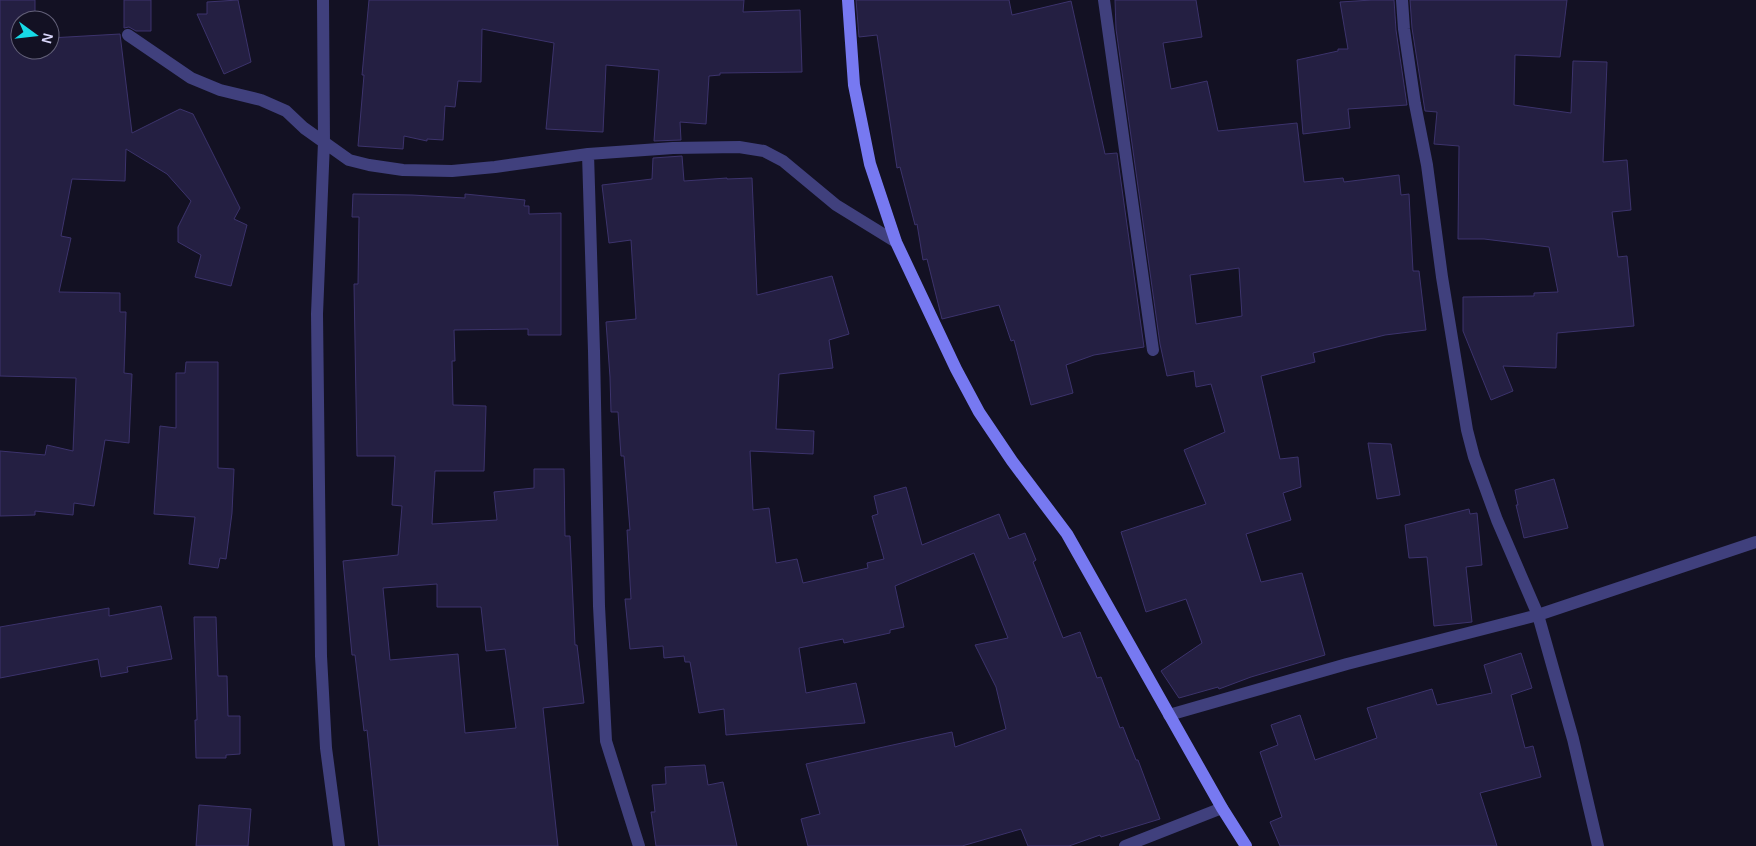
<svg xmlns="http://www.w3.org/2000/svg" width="1756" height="846" viewBox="0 0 1756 846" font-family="Helvetica,sans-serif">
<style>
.building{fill:#241f42;stroke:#3c336c;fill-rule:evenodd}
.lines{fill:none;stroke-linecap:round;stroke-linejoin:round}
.street{stroke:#40407d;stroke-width:12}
.secondary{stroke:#7779f1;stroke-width:12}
</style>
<rect width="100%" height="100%" fill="#131123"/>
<!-- building -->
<path class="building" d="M 0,0 L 35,0 L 35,20 L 20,20 L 20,50 L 50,50 L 50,38 L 120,34 L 132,133 L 180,109 L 193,114 L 240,208 L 234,219 L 247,225 L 231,286 L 195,277 L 201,255 L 178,242 L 178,227 L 191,201 L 167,174 L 126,149 L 125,181 L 72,179 L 61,236 L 71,238 L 59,292 L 120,293 L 120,312 L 126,312 L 124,373 L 132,374 L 129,443 L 105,440 L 94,506 L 74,503 L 73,515 L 35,511 L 35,515 L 0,516 L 0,451 L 45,455 L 47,445 L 73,451 L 76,378 L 0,376 Z
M 124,0 L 151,0 L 151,31 L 136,31 L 129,27 L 124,28 Z
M 238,0 L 251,62 L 224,74 L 197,14 L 207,14 L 207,2 Z
M 369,0 L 744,0 L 743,12 L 800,10 L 802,72 L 720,73 L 720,75 L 709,76 L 706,124 L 680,122 L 681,140 L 654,141 L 659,70 L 606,65 L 603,132 L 546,129 L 554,43 L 482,29 L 481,82 L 458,81 L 455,107 L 445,106 L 443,140 L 427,139 L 427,141 L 404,136 L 403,149 L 358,146 L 364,75 L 362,75 Z
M 856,0 L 1009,0 L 1012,15 L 1071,1 L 1105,154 L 1117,153 L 1144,347 L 1094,355 L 1066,365 L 1073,393 L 1031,405 L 1014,340 L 1011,341 L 999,305 L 942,319 L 927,259 L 923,260 L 917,224 L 915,225 L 900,167 L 897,168 L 877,35 L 859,37 Z
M 1115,0 L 1196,0 L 1202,37 L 1163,43 L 1171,89 L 1207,81 L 1218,131 L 1297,123 L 1304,182 L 1343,178 L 1344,182 L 1399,175 L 1401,195 L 1409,194 L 1413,271 L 1419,271 L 1426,330 L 1385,335 L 1313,353 L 1315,362 L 1261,376 L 1280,459 L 1298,457 L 1301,487 L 1283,493 L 1291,520 L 1246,534 L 1261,582 L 1302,573 L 1325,655 L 1251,677 L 1219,689 L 1218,687 L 1179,698 L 1161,671 L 1202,643 L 1186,599 L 1146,612 L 1121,532 L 1206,504 L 1184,450 L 1225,432 L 1211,384 L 1196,387 L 1194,371 L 1167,376 L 1160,344 L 1116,29 ZM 1239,268 L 1242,316 L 1196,324 L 1190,275 Z
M 1372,0 L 1394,0 L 1396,30 L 1407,105 L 1348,109 L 1350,128 L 1303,134 L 1297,60 L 1338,51 L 1338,49 L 1348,49 L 1340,2 Z
M 1410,0 L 1567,0 L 1560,57 L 1515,55 L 1514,105 L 1571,113 L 1573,61 L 1607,62 L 1603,162 L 1627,160 L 1631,210 L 1612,212 L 1618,257 L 1627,256 L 1634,326 L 1557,333 L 1556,368 L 1503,366 L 1513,391 L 1491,400 L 1463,331 L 1463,297 L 1534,296 L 1534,293 L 1558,292 L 1549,247 L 1484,239 L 1458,239 L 1459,146 L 1434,144 L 1437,112 L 1425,111 L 1412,28 Z
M 682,156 L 684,181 L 727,178 L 727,179 L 752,178 L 757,295 L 832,276 L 849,334 L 829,340 L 833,368 L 779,374 L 776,429 L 814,431 L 813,454 L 750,451 L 753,510 L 769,508 L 776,563 L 797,559 L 803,583 L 868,568 L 867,563 L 884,559 L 872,516 L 878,514 L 874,496 L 906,487 L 922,545 L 999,514 L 1009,539 L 1025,533 L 1036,560 L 1033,562 L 1063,638 L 1080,632 L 1097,678 L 1101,677 L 1120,728 L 1123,727 L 1136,760 L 1138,760 L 1160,819 L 1101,837 L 1100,835 L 1069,846 L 1028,846 L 1021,829 L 962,846 L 808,846 L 801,819 L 820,814 L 806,764 L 952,732 L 955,747 L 1006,729 L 996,687 L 975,645 L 1008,638 L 974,553 L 895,586 L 904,627 L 890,630 L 890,633 L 844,643 L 843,639 L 799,648 L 806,693 L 856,683 L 865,723 L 726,735 L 724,709 L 699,713 L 690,662 L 685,662 L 684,656 L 664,658 L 663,646 L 630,649 L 625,599 L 631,599 L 627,530 L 630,530 L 624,456 L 621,456 L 618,412 L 611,412 L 610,377 L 606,322 L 636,319 L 631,240 L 609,243 L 602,185 L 652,179 L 653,158 Z
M 353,194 L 412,195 L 465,198 L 465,194 L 525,200 L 524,206 L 529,206 L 529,214 L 561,213 L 561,335 L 528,335 L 528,329 L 454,330 L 455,361 L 452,361 L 453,405 L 486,406 L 484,471 L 435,471 L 432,524 L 497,520 L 494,492 L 534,488 L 534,469 L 564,469 L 565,536 L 570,536 L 575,645 L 577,645 L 584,703 L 543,708 L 558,846 L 379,846 L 367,730 L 364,731 L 355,655 L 352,655 L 343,561 L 398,555 L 402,506 L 392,505 L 395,456 L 357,456 L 354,284 L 358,284 L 359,217 L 352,217 ZM 437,584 L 437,607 L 481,607 L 486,651 L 505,649 L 516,728 L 465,733 L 458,654 L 390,660 L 383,588 Z
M 186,362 L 218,362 L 218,468 L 234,469 L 232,513 L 226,559 L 220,558 L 218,568 L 189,564 L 195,517 L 154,514 L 160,426 L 176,428 L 176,373 L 185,373 Z
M 1368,443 L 1391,444 L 1400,495 L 1377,499 Z
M 1554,479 L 1568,528 L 1524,538 L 1516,505 L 1518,505 L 1515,490 Z
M 1469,509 L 1470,514 L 1477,513 L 1482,565 L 1466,567 L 1472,622 L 1434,626 L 1427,557 L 1409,558 L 1405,525 Z
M 161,606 L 172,659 L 127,667 L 128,672 L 101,677 L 98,659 L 0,678 L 0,627 L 109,608 L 109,616 Z
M 194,617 L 216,617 L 218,676 L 227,676 L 228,716 L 240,716 L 240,754 L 226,755 L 226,758 L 196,758 L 195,720 L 197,720 Z
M 1521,653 L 1532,688 L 1511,695 L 1525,748 L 1533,746 L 1541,777 L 1480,793 L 1497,846 L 1280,846 L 1270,822 L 1282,817 L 1260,752 L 1278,745 L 1271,725 L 1300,715 L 1315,760 L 1377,738 L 1367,708 L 1432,689 L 1437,705 L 1492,693 L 1484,665 Z
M 705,765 L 708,785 L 723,782 L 737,846 L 656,846 L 651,812 L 655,812 L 652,785 L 666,784 L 665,767 Z
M 199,805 L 251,809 L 248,846 L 196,846 Z"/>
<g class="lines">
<!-- street -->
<path class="street" d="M 323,0 L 324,142 L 317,314 L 321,656 L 326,748 L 339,846
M 1104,0 L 1153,350
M 1402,0 L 1404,29 L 1415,104 L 1427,165 L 1442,277 L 1467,430 L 1474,457 L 1497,520 L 1538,615 L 1573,739 L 1598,846
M 128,35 L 191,78 L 220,90 L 261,100 L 286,111 L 304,128 L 349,160 L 369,165 L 403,170 L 452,171 L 495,167 L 588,154 L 673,148 L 739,147 L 764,151 L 783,161 L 836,205 L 896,242
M 588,154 L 594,351 L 599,606 L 606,741 L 639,846
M 1169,715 L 1347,664 L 1538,615 L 1756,542
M 1125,846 L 1222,808"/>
<!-- secondary -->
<path class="secondary" d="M 848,0 L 854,85 L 870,164 L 896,242 L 956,369 L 979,412 L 1012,461 L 1067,534 L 1222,808 L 1246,846"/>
</g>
<!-- north arrow -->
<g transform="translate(35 35) rotate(105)"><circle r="24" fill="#131123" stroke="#636079"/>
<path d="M0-4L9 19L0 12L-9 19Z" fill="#17dae7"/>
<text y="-8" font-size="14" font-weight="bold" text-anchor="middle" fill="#dad7fb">N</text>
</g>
</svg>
